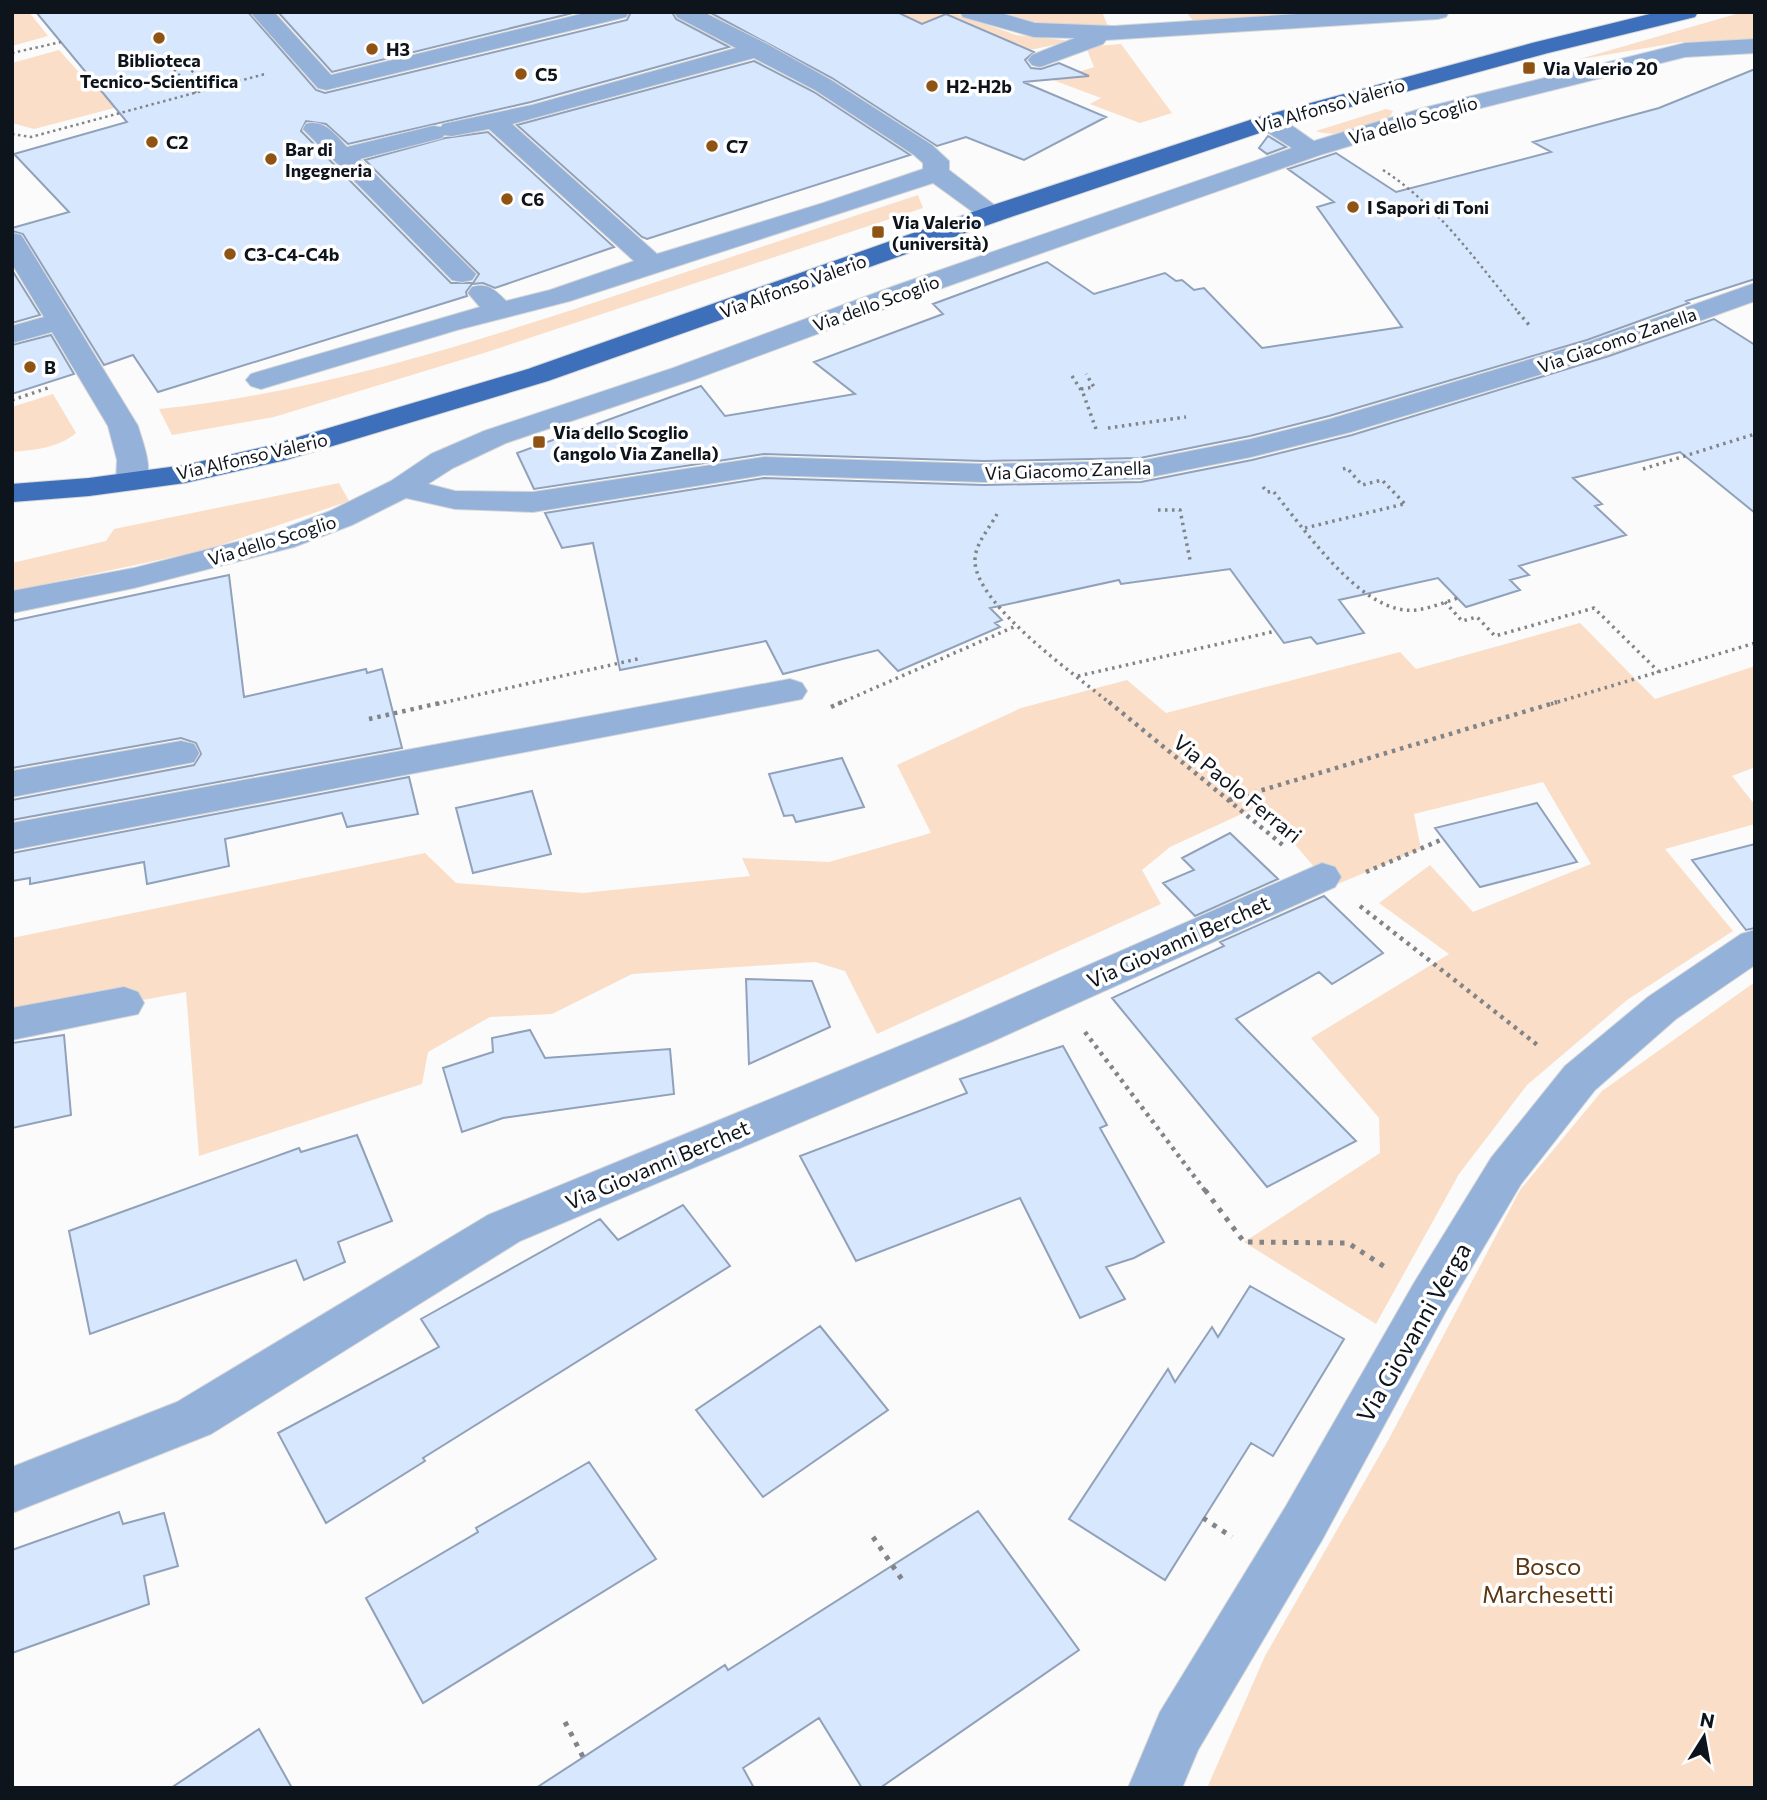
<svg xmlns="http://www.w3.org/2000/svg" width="1767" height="1800" viewBox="0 0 1767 1800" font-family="Commissioner,sans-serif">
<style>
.green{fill:#fadec7}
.building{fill:#d7e7fe;stroke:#90a1b9;stroke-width:2}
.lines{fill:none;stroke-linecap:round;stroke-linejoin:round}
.minor-casing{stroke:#d5d6d7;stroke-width:2}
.major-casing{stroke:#d5d6d7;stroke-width:2}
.path-far3{stroke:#818488;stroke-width:2.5;stroke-dasharray:2.5 3.5;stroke-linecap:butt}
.path-far2{stroke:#818488;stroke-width:3.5;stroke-dasharray:2.5 4.5;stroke-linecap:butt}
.path-far1{stroke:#818488;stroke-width:4.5;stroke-dasharray:3.5 5;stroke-linecap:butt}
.path{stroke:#818488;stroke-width:5;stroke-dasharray:4.5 7;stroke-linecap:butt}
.minor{fill:#94b1da;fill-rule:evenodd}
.major{fill:#3d6fba;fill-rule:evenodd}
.poi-dot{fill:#8f5313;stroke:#fff;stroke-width:2.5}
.labels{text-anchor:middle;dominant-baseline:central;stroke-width:7;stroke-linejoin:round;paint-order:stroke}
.far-poi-label{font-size:18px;font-weight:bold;fill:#0e141c;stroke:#fff;text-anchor:start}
.far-street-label{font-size:18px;fill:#0e141c;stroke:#fff}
.street-label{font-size:21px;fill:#0e141c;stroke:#fff}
.near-street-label{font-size:24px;fill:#0e141c;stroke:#fff}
.near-park-label{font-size:24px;fill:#5b3611;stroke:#fff}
</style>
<rect width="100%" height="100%" fill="#fbfbfb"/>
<!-- green -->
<path class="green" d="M 12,12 L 29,12 L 48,36 L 12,46 Z
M 897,12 L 952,12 L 1016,35 L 1072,41 L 1030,50 L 946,14 L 922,24 Z
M 1000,12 L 1102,12 L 1108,26 L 1041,24 Z
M 1186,12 L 1368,12 L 1196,24 Z
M 1743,12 L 1755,12 L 1755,40 L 1681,42 L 1576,60 Z
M 1121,44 L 1172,113 L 1140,123 L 1090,104 L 1101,98 L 1053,80 L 1094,67 L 1086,47 Z
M 59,50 L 93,88 L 162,71 L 183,90 L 34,129 L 12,123 L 12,63 Z
M 1386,109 L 1393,111 L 1389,118 C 1366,127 1339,139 1316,131 Z
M 918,195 L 923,208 L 484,353 L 274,417 L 172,435 L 159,409 C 314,393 463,346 611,297 C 713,263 815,229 918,195 Z
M 53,394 L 76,433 C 58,448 35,450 12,452 L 12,407 Z
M 339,483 L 349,501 L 206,550 L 12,591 L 12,563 L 106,541 L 114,529 Z
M 1580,623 L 1655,699 L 1755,666 L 1755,767 L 1732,776 L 1755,805 L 1755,824 L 1665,849 L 1733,931 L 1627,1000 L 1527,1085 L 1459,1174 L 1376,1324 L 1244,1242 L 1380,1153 L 1379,1118 L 1311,1038 L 1449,954 L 1379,903 L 1430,865 L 1473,912 L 1591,864 L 1543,782 L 1414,814 L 1421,849 L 1333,886 L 1322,876 L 1261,805 L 1170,847 L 1142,870 L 1161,904 L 877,1034 L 845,971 L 815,962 L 632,974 L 552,1014 L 490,1017 L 428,1052 L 422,1084 L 199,1156 L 186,992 L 12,1024 L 12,938 L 425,853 L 456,883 L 583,893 L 750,876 L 742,858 L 829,862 L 931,833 L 897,765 L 1021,708 L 1127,680 L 1166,713 L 1400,652 L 1416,669 Z
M 1755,982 L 1755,1788 L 1207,1788 L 1265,1656 L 1390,1437 L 1520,1190 L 1602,1091 Z"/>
<!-- building -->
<path class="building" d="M 36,12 L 248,12 L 316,90 L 325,93 L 627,20 L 631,12 L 672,12 L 676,19 L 729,47 L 531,102 L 348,144 L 326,124 L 306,121 L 301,131 L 451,283 L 473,283 L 479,274 L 365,160 L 445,138 L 488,132 L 614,247 L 495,288 L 483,283 L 472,284 L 466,292 L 467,296 L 158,392 L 133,355 L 104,365 L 23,234 L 12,231 L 12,228 L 69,212 L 14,154 L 127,122 Z
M 278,12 L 577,12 L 332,72 Z
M 709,12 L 897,12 L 922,24 L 946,14 L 1034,52 L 1025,60 L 1031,68 L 1041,69 L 1059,63 L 1089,76 L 1023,82 L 1106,117 L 1024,160 L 966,137 L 937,146 L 832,78 Z
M 754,61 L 814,92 L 910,155 L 647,239 L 642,237 L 517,125 Z
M 1755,69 L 1755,279 L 1686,301 L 1689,303 L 1587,340 L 1329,416 L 1250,436 L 1140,458 L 984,461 L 764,454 L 534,489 L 517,453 L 701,386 L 725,416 L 855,394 L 814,362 L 943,314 L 933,304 L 1047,262 L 1094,294 L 1165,273 L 1176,281 L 1182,280 L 1194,290 L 1204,288 L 1262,348 L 1402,327 L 1317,207 L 1334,202 L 1288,169 L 1336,153 L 1396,192 L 1551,152 L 1533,142 L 1659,108 Z
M 1268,136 L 1286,147 L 1267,154 L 1259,148 Z
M 12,270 L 40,315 L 12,323 Z
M 1714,319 L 1755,345 L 1755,513 L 1680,452 L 1573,478 L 1602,504 L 1595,506 L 1626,535 L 1519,566 L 1529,575 L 1510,580 L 1520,590 L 1466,607 L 1438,578 L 1339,600 L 1364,633 L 1317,644 L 1311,637 L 1284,643 L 1230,569 L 1121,584 L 1119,580 L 990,608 L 1002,620 L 995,623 L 1000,627 L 898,671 L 878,650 L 783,674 L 766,641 L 620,670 L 593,543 L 562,548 L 545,513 L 764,478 L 984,485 L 1141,482 L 1252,460 L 1352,435 L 1609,356 Z
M 51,335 L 74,374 L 12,394 L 12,345 Z
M 229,575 L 244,697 L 366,669 L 367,673 L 382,669 L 402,748 L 12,820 L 12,800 L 194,765 L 201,754 L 196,743 L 181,738 L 12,768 L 12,621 Z
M 842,758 L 864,807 L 796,822 L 793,815 L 784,816 L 769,774 Z
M 409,777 L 418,814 L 347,827 L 342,813 L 225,839 L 229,866 L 147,884 L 144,862 L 30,884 L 30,878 L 12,881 L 12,853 Z
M 532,791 L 551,854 L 473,873 L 456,808 Z
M 1537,803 L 1577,862 L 1480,887 L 1435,828 Z
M 1230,833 L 1278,879 L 1195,916 L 1163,883 L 1194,870 L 1182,858 Z
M 1755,844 L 1755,928 L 1746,930 L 1692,860 Z
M 1324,896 L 1383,953 L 1332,984 L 1319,972 L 1236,1019 L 1356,1141 L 1267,1187 L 1112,998 L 1224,946 L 1220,942 Z
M 746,979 L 812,981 L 830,1027 L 749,1064 Z
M 530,1030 L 545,1058 L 670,1049 L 674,1094 L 503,1118 L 462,1132 L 443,1068 L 493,1052 L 492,1038 Z
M 64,1035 L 71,1115 L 12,1128 L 12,1043 Z
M 1063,1046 L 1107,1125 L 1100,1128 L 1164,1242 L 1134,1258 L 1106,1267 L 1125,1299 L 1080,1318 L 1020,1198 L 856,1261 L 800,1156 L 967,1093 L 960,1079 Z
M 357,1135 L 392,1221 L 338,1242 L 345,1262 L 304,1280 L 296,1260 L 90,1334 L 69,1231 L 299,1148 L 301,1152 Z
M 683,1205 L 730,1266 L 423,1458 L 425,1461 L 326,1523 L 278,1433 L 439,1347 L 421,1319 L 600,1219 L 618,1240 Z
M 1250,1286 L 1344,1339 L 1273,1456 L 1251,1443 L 1165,1580 L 1069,1519 L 1168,1369 L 1175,1382 L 1212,1327 L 1218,1337 Z
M 820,1326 L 888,1410 L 763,1497 L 696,1410 Z
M 589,1462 L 656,1559 L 423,1703 L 366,1598 L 478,1532 L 476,1528 Z
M 978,1511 L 1079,1650 L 880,1788 L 862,1788 L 819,1718 L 743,1768 L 754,1788 L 536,1788 L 725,1665 L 728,1670 Z
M 119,1512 L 123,1524 L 164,1513 L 178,1566 L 144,1576 L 149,1604 L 12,1653 L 12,1550 Z
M 259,1729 L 292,1788 L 171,1788 Z"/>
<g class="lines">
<!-- minor casing -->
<g class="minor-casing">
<path id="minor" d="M 250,12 L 274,12 L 331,75 L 589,12 L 629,12 L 626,17 L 326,90 L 318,88 Z
M 674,12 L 703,12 L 767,44 L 831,80 L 932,145 L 949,161 L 949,170 L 1006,214 L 1002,220 L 993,222 L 984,220 L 933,183 L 570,301 L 457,330 L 271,386 L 261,389 L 251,386 L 246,380 L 251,374 L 480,307 L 468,293 L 472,287 C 489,283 495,290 506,301 L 550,290 L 634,261 L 489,129 L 452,136 L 444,135 L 442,138 L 360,159 L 476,274 L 472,280 L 462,282 L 452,280 L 303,129 L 306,124 C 325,119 335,135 347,147 L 433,126 L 441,127 L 443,124 L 532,105 L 736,48 L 677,17 ZM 754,58 L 815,90 L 914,155 L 923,163 L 923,169 L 823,203 L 657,254 L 512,124 Z
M 960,12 L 997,12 L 1035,23 L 1114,26 L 1329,12 L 1449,12 L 1446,17 L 1438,19 L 1106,40 L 1103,44 L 1040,67 L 1032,65 L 1028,60 L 1032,55 L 1075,38 L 1034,37 L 963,17 Z
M 1755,39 L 1755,53 L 1685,57 L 1441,118 L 1320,155 L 914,298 L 693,380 L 506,443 L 453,468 L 428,484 L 455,491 L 533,492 L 764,457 L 984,464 L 1140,461 L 1251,439 L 1330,419 L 1588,342 L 1755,283 L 1755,301 L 1608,354 L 1351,432 L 1251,457 L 1140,479 L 984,482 L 764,475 L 533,512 L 455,509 L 406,498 L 352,525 L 294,547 L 134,588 L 12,613 L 12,591 L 134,568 L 272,533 L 330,511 L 391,481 L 431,454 L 484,431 L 673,368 L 894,286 L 1292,148 L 1259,127 L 1256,122 L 1259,117 C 1279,112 1298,131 1314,141 L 1423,108 L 1685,43 Z
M 12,233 L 21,235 L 25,241 L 138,426 C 143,444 155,470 143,488 L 132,490 L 121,488 L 116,481 L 117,460 L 108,426 L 52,332 L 12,343 L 12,326 L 44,317 L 12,264 Z
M 790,679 L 802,683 L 807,691 L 802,699 L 12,850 L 12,823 Z
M 181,741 L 194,744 L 199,753 L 194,762 L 12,797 L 12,771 Z
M 1322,863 L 1335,867 L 1341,877 L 1335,887 L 991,1042 L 520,1241 L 211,1434 L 12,1513 L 12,1467 L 177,1402 L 488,1215 L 963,1020 Z
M 1755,930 L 1755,965 L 1676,1019 L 1595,1090 L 1521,1184 L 1446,1311 L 1322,1540 L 1198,1750 L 1182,1788 L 1128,1788 L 1160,1712 L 1286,1506 L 1414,1283 L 1491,1158 L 1565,1066 L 1648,997 L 1741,934 Z
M 124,987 L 138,992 L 144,1003 L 138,1014 L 12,1040 L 12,1008 Z"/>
</g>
<!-- major casing -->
<g class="major-casing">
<path id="major" d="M 1658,12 L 1698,12 L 1695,17 L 1548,53 L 1277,127 L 1002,220 L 548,381 L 286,460 L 185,483 L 89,496 L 12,502 L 12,484 L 89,478 L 185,465 L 268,446 L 528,369 L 984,208 L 1259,117 L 1532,43 Z"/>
</g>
<!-- path-far3 -->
<path class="path-far3" d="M 12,53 L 61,42
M 183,62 L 209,88
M 170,65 L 196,93
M 12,134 L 31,137 L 265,74
M 1383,170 C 1438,205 1478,264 1519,313"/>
<!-- path-far2 -->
<path class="path-far2" d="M 1518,312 L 1530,326
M 1072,376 L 1083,393 L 1096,429
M 1081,389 L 1094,387 L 1086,374
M 12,400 L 51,387
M 1108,428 L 1186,417
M 1343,469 L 1347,468 L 1362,485 L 1382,480 L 1405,504
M 1643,469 L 1755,434
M 1263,487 L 1267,492 L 1273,491 C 1303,527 1355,605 1405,610 C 1422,612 1442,603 1458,598
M 1158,510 L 1180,510 L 1190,560
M 997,514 C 989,529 974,545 975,562 C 977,606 1077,676 1111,704
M 1305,528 L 1404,504
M 1445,602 L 1462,621 L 1477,617 L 1495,636 L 1594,608 L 1659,672
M 1078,676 L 1276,631
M 437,704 L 642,658
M 838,704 L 1016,626
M 1551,704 L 1755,643"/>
<!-- path-far1 -->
<path class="path-far1" d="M 1109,702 L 1284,846
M 831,707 L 842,702
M 369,719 L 444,702
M 1229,800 L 1557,702
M 1366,872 L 1443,839
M 1360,906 L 1540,1047
M 1085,1032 L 1206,1192"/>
<!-- path -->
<path class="path" d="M 1205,1190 L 1244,1242 L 1348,1243 L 1388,1269
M 1203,1518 L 1232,1537
M 873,1537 L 905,1584
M 565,1722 L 583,1757"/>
<!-- minor -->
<use href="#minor" class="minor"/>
<!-- major -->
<use href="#major" class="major"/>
</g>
<!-- markers -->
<g class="poi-dot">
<circle cx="159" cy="38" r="7"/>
<circle cx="372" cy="49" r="7"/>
<rect x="1522" y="61" width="14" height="14" rx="3.5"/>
<circle cx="521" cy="74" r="7"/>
<circle cx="932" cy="86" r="7"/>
<circle cx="152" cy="142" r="7"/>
<circle cx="712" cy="146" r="7"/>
<circle cx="271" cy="159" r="7"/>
<circle cx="507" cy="199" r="7"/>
<circle cx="1353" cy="207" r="7"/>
<rect x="871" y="225" width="14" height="14" rx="3.5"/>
<circle cx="230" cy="254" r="7"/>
<circle cx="30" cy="367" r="7"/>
<rect x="532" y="435" width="14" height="14" rx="3.5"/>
</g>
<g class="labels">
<!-- far-poi labels -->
<g class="far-poi-label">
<text x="386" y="49">H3</text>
<text x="159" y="60" text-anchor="middle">Biblioteca<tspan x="159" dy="21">Tecnico-Scientifica</tspan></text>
<text x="1543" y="68">Via Valerio 20</text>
<text x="535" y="74">C5</text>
<text x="946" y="86">H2-H2b</text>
<text x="166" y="142">C2</text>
<text x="726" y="146">C7</text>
<text x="285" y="149">Bar di<tspan x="285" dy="21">Ingegneria</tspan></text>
<text x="521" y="199">C6</text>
<text x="1367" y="207">I Sapori di Toni</text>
<text x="892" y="222">Via Valerio<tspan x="892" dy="21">(università)</tspan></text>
<text x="244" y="254">C3-C4-C4b</text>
<text x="44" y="367">B</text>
<text x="553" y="432">Via dello Scoglio<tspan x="553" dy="21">(angolo Via Zanella)</tspan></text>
</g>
<!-- far-street labels -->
<g class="far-street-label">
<text transform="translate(1330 105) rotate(-16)">Via Alfonso Valerio</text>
<text transform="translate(1413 120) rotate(-16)">Via dello Scoglio</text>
<text transform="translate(793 286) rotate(-20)">Via Alfonso Valerio</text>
<text transform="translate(876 303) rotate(-20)">Via dello Scoglio</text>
<text transform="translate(1617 340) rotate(-19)">Via Giacomo Zanella</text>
<text transform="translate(252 456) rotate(-13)">Via Alfonso Valerio</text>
<text transform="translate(1068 470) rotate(-2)">Via Giacomo Zanella</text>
<text transform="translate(272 540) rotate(-17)">Via dello Scoglio</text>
</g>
<!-- street labels -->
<g class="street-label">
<text transform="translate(1238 788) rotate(39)">Via Paolo Ferrari</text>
<text transform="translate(1178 941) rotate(-24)">Via Giovanni Berchet</text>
<text transform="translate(657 1164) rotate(-23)">Via Giovanni Berchet</text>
</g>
<!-- near-street labels -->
<g class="near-street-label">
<text transform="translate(1413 1332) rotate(-60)">Via Giovanni Verga</text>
</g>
<!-- near-park labels -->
<g class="near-park-label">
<text x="1548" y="1565">Bosco<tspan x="1548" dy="28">Marchesetti</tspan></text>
</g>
</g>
<!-- border -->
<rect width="1767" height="1800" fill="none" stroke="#0e141c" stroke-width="28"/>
<!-- north arrow -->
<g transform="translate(1704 1737) rotate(11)" stroke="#ffffff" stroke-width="5" paint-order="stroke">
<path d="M0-5L12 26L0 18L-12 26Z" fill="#0e141c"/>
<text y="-10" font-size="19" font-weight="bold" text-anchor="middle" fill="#0e141c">N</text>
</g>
</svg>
